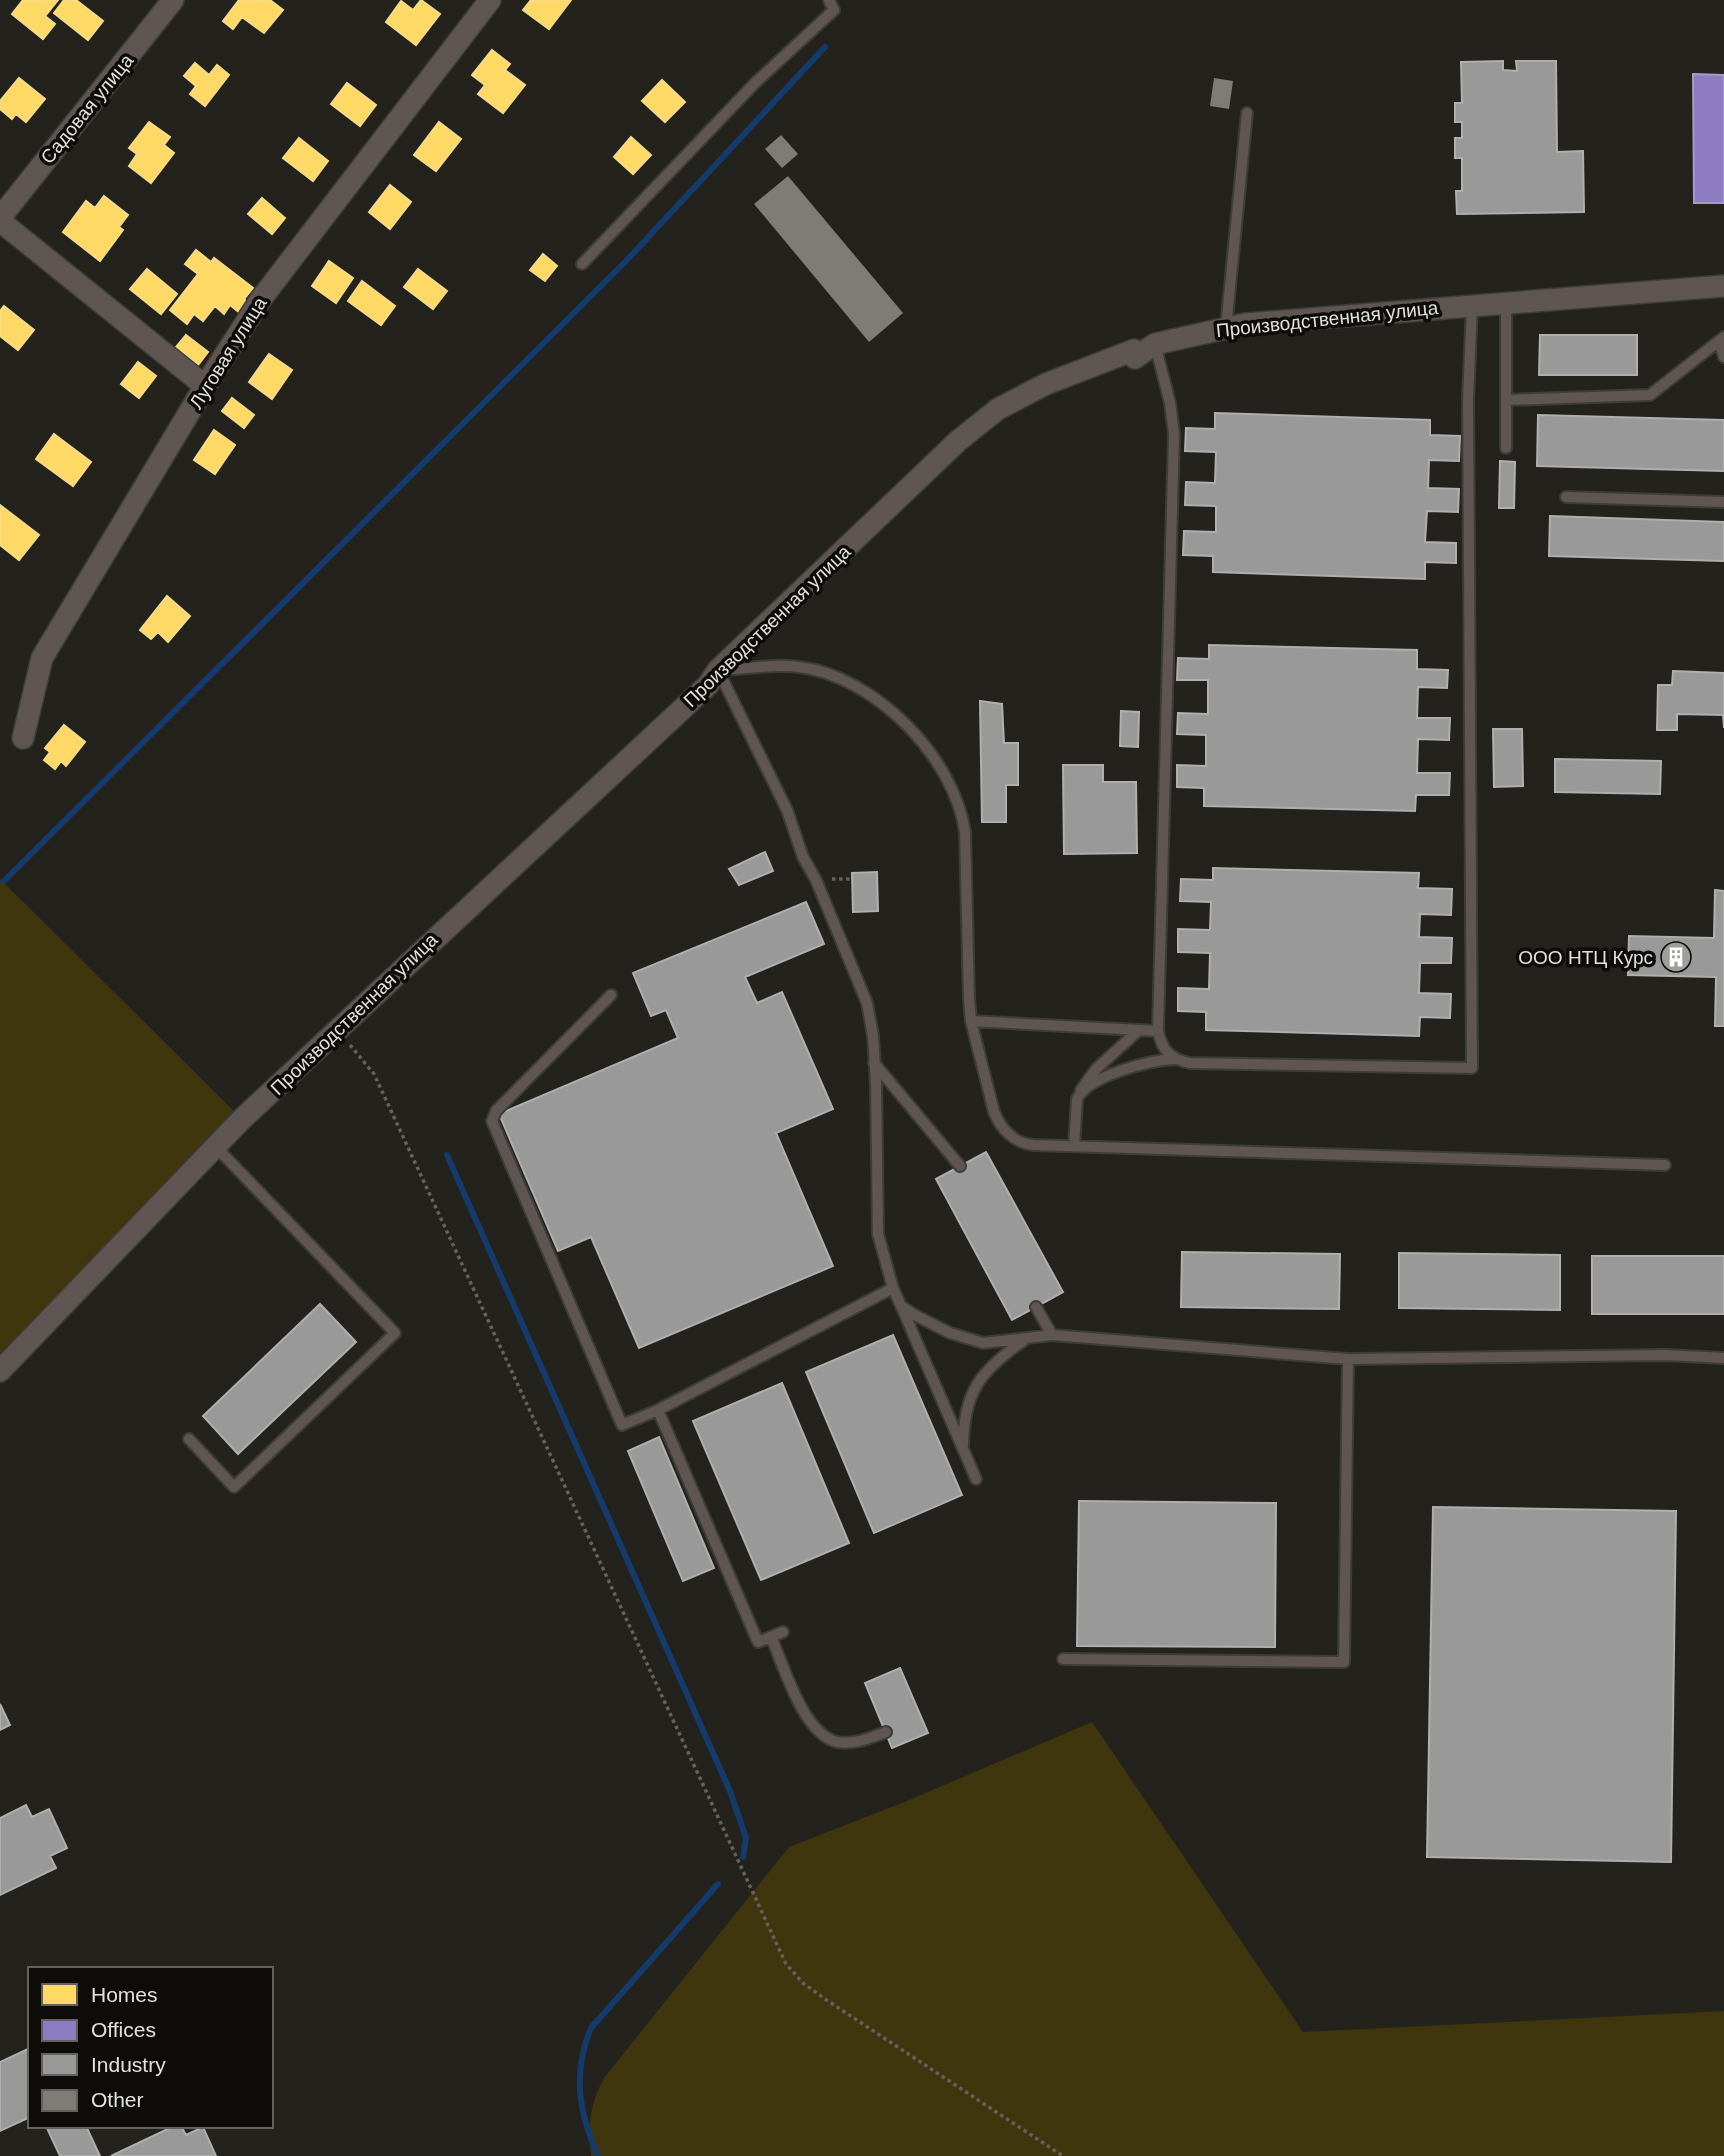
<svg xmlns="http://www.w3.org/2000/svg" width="1724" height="2156" viewBox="0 0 1724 2156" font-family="Helvetica,sans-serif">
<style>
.green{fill:#40360d}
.homes{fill:#ffd966;stroke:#f6db89;stroke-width:2}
.offices{fill:#8e7cc3;stroke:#a79aca;stroke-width:2}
.industry{fill:#999;stroke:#afafad;stroke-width:2}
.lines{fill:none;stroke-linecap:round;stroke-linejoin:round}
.stream{stroke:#143b6c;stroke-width:6}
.building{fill:#7d7c77}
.lane-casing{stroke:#3d3c38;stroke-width:14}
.street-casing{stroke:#3d3c38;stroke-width:24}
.path{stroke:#67605e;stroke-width:3.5;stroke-dasharray:3.5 3.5;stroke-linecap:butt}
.lane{stroke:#5f5553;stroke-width:10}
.street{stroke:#5f5553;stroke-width:21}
.labels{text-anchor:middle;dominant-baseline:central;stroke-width:7;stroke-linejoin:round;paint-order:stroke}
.street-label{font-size:19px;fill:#e2e1db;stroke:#0d0c09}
.poi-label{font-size:19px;fill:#e2e1db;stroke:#0d0c09;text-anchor:end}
</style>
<rect width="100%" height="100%" fill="#23221d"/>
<!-- green -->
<path class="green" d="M 0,879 L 242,1119 L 0,1371 Z
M 1092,1722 L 1303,2032 L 1724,2011 L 1724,2156 L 591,2156 C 587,2127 590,2104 604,2078 L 789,1847 L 907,1801 Z"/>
<!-- homes -->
<path class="homes" d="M 23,0 L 58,0 L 45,16 L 55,24 L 43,39 L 12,14 Z
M 64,0 L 76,0 L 103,21 L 88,40 L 54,13 Z
M 239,0 L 270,0 L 283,10 L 264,33 L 242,17 L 233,29 L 223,21 Z
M 421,0 L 440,14 L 416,45 L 386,22 L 401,1 L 413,10 Z
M 531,0 L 571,0 L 549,29 L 523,10 Z
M 492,50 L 510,64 L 505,70 L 525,85 L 503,113 L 478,94 L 485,85 L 472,75 Z
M 195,63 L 209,75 L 217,65 L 229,75 L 205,106 L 190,94 L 196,86 L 184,76 Z
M 19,78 L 45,99 L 26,122 L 16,114 L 12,119 L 0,109 L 0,101 Z
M 662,80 L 685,102 L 665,122 L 642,101 Z
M 347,83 L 376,105 L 360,126 L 331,104 Z
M 149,122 L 170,137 L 164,145 L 174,153 L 151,183 L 129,166 L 137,154 L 129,148 Z
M 439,122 L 461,139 L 436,171 L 414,155 Z
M 631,137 L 651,155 L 633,174 L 614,157 Z
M 299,138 L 328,161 L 313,181 L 283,158 Z
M 390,185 L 411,202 L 390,229 L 369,212 Z
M 104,196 L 128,215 L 119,227 L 123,230 L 100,261 L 63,232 L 86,201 L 95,208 Z
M 262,198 L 285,218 L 272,234 L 248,214 Z
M 196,250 L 211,262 L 214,258 L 253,288 L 244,299 L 248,303 L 240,313 L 230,305 L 224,314 L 215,306 L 203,321 L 194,314 L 187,324 L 170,310 L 198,274 L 185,264 Z
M 543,254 L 557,266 L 545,281 L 530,270 Z
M 329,261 L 353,278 L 336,303 L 312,286 Z
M 147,269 L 177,294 L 161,314 L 130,289 Z
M 418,269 L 447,291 L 433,309 L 404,287 Z
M 362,281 L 395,306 L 381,325 L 348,301 Z
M 4,306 L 34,330 L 18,350 L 0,336 L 0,311 Z
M 186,335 L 208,352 L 198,365 L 176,347 Z
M 269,354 L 292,370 L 272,399 L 249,382 Z
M 138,362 L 156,376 L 139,398 L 121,384 Z
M 232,398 L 254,415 L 244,428 L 222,411 Z
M 214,430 L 235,445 L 215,474 L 194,460 Z
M 54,434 L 91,462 L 73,486 L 36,459 Z
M 0,505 L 39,535 L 19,560 L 0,545 Z
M 167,596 L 190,616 L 168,642 L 158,632 L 151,639 L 140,630 Z
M 64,725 L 85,742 L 66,766 L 61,761 L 55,769 L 44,760 L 50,752 L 45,748 Z"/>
<!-- offices -->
<path class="offices" d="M 1693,74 L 1724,75 L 1724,203 L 1694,203 Z"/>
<!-- industry -->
<path class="industry" d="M 1503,61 L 1503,70 L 1517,71 L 1516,61 L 1556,61 L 1557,152 L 1583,151 L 1584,212 L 1457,214 L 1456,191 L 1462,191 L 1462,158 L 1455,158 L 1455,138 L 1462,138 L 1462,122 L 1455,122 L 1455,103 L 1462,103 L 1461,62 Z
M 1540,335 L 1637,335 L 1637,375 L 1539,375 Z
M 1215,413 L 1430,420 L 1430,435 L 1460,436 L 1459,461 L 1429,460 L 1428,488 L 1459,489 L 1458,512 L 1427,511 L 1425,542 L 1456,543 L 1456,563 L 1425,562 L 1425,579 L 1213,572 L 1213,556 L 1183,555 L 1184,531 L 1216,532 L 1216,506 L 1185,505 L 1186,482 L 1215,483 L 1216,452 L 1185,451 L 1186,428 L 1215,429 Z
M 1538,415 L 1724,420 L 1724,471 L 1537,466 Z
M 1500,461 L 1515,462 L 1514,508 L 1499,508 Z
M 1550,516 L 1724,522 L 1724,561 L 1549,556 Z
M 1209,645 L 1417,650 L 1417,669 L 1448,670 L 1447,688 L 1418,687 L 1417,718 L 1450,718 L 1449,740 L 1418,739 L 1417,773 L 1450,773 L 1449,795 L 1416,795 L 1415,811 L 1204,806 L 1204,788 L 1177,787 L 1177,765 L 1206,766 L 1206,735 L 1177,734 L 1178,713 L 1208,714 L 1208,680 L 1177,680 L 1178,658 L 1209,659 Z
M 1673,671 L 1724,673 L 1724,728 L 1723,715 L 1677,714 L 1677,730 L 1657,730 L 1658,685 L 1672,685 Z
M 980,701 L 1002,704 L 1004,743 L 1018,743 L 1018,785 L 1006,785 L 1006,822 L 982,822 Z
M 1121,711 L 1139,712 L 1138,747 L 1120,746 Z
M 1493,729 L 1522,729 L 1523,786 L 1494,787 Z
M 1555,759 L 1661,761 L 1660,794 L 1555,792 Z
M 1063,765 L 1103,765 L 1103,782 L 1136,782 L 1137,853 L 1064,854 Z
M 765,852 L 773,871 L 739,885 L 729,869 Z
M 1213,868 L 1419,873 L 1418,888 L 1452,889 L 1451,915 L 1420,914 L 1419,937 L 1452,938 L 1451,963 L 1420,963 L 1419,993 L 1451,994 L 1450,1018 L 1420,1017 L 1419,1036 L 1206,1030 L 1206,1012 L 1178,1011 L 1178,988 L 1209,989 L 1210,953 L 1178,952 L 1178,929 L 1210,930 L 1211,902 L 1180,901 L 1181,879 L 1213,880 Z
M 877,872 L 878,911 L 853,912 L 852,873 Z
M 1715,890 L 1724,891 L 1724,1026 L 1715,1026 L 1716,977 L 1628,975 L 1629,936 L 1714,938 Z
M 806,902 L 824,944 L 745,977 L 757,1003 L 782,992 L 833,1109 L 776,1133 L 833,1266 L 639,1348 L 591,1237 L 558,1251 L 499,1114 L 678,1038 L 666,1010 L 651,1016 L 633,973 Z
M 986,1152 L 1063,1292 L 1012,1320 L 936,1179 Z
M 1182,1252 L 1340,1254 L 1339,1309 L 1181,1307 Z
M 1399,1253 L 1560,1255 L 1560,1310 L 1399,1308 Z
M 1592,1256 L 1724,1256 L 1724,1314 L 1592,1314 Z
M 320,1304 L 356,1342 L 238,1454 L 203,1416 Z
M 893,1335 L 962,1495 L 874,1533 L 806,1372 Z
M 782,1383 L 849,1543 L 761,1580 L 693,1421 Z
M 659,1437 L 714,1568 L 683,1581 L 628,1451 Z
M 1079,1501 L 1276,1503 L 1275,1647 L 1077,1646 Z
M 1433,1507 L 1676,1511 L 1671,1862 L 1427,1857 Z
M 900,1668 L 928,1733 L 892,1748 L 865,1683 Z
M 0,1704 L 10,1725 L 0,1730 Z
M 26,1805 L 32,1817 L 49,1809 L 67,1848 L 50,1856 L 56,1868 L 0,1895 L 0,1818 Z
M 30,2048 L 30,2117 L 0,2131 L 0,2062 Z
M 46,2126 L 86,2126 L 100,2156 L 60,2156 Z
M 174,2126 L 181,2126 L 186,2135 L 203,2127 L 216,2156 L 111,2156 Z"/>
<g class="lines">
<!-- stream -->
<path class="stream" d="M 4,881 L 626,261 L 825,47
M 447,1155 L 730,1791 L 746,1838 L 743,1857
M 598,2156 C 579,2113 572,2073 591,2028 L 718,1884"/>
</g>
<!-- building -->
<path class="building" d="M 1214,78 L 1233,81 L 1229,109 L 1210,106 Z
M 781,135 L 798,154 L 782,168 L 765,149 Z
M 788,176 L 903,313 L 869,342 L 754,204 Z"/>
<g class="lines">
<!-- lane casing -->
<g class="lane-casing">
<path id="lane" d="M 582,264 L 755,83 L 834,10 L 829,0
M 1506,302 L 1506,448
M 1226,328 L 1247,113
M 1719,341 L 1724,357
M 1155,344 L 1170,403 L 1174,434 L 1158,1031 C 1162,1050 1170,1059 1190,1063 L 1472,1068 L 1468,400 L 1472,305
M 1506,400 L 1650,395 L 1724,337
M 1566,497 L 1724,502
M 611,995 L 496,1111 L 492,1121 L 622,1425 L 658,1410 L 893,1288
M 971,1021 L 1158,1031
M 874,1063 L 960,1166
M 1081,1090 L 1096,1069 L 1139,1030
M 1074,1146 L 1077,1099 C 1089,1075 1151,1060 1176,1059
M 1665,1165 L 1033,1145 C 1014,1143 1001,1129 994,1112 L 971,1021 L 969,999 L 965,832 C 954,757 875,676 799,667 C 772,663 745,670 718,670 L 787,810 L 803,857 L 816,880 L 867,1003 L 873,1036 L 876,1083 L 878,1234 L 893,1288 L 901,1306 L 913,1314 L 950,1333 L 983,1343 L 1052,1335 L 1348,1359 L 1666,1355 L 1724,1358
M 1036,1307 L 1052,1335
M 902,1308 L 976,1479
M 658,1410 L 758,1642 L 783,1632
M 189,1439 L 234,1487 L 395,1333 L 216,1147
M 963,1445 C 964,1392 980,1371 1023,1341
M 771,1637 C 784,1666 803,1734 837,1742 C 854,1745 870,1738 886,1732
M 1063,1659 L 1344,1662 L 1348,1359"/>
</g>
<!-- street casing -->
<g class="street-casing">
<path id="street" d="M 0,218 L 173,0
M 0,221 L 205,386
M 23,738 L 42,658 L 205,386 L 261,299 L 490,0
M 0,1371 L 242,1119 L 708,685 L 718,670 L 958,441 L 998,409 L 1046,384 L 1134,350 L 1135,358 L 1155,344 L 1245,324 L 1724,286"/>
</g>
<!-- path -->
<path class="path" d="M 832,879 L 852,879
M 350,1045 L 374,1074 L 786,1964 L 803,1983 L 825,1999 L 1063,2156"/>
<!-- lane -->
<use href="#lane" class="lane"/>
<!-- street -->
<use href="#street" class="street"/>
</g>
<!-- icons -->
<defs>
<g id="building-disc" transform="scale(1.575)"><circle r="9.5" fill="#9f9e98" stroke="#0d0c09"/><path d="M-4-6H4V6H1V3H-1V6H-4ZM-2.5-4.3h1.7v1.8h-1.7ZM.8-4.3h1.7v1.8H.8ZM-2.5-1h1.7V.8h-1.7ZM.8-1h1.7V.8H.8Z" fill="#fff"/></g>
</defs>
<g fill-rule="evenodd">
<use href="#building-disc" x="1676" y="957"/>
</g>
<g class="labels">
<!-- street labels -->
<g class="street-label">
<text transform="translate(87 109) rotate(-51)">Садовая улица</text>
<text transform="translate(1327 319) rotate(-6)">Производственная улица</text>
<text transform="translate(228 353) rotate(-58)">Луговая улица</text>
<text transform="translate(767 626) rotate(-44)">Производственная улица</text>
<text transform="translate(354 1014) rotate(-44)">Производственная улица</text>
</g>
<!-- poi labels -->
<g class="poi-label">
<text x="1653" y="957">ООО НТЦ Курс</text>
</g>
</g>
<!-- legend -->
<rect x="28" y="1967" width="245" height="161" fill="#0d0c09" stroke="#62615d" stroke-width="2"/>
<rect x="42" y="1984" width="35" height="21" fill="#ffd966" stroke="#62615d" stroke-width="2"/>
<text x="91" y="2002" font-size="21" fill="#e2e1db">Homes</text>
<rect x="42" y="2020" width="35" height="21" fill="#8e7cc3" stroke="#62615d" stroke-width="2"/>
<text x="91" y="2037" font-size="21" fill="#e2e1db">Offices</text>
<rect x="42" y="2054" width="35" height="21" fill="#999999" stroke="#62615d" stroke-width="2"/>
<text x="91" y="2072" font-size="21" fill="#e2e1db">Industry</text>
<rect x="42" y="2090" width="35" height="21" fill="#7d7c77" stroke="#62615d" stroke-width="2"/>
<text x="91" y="2107" font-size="21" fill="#e2e1db">Other</text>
</svg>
